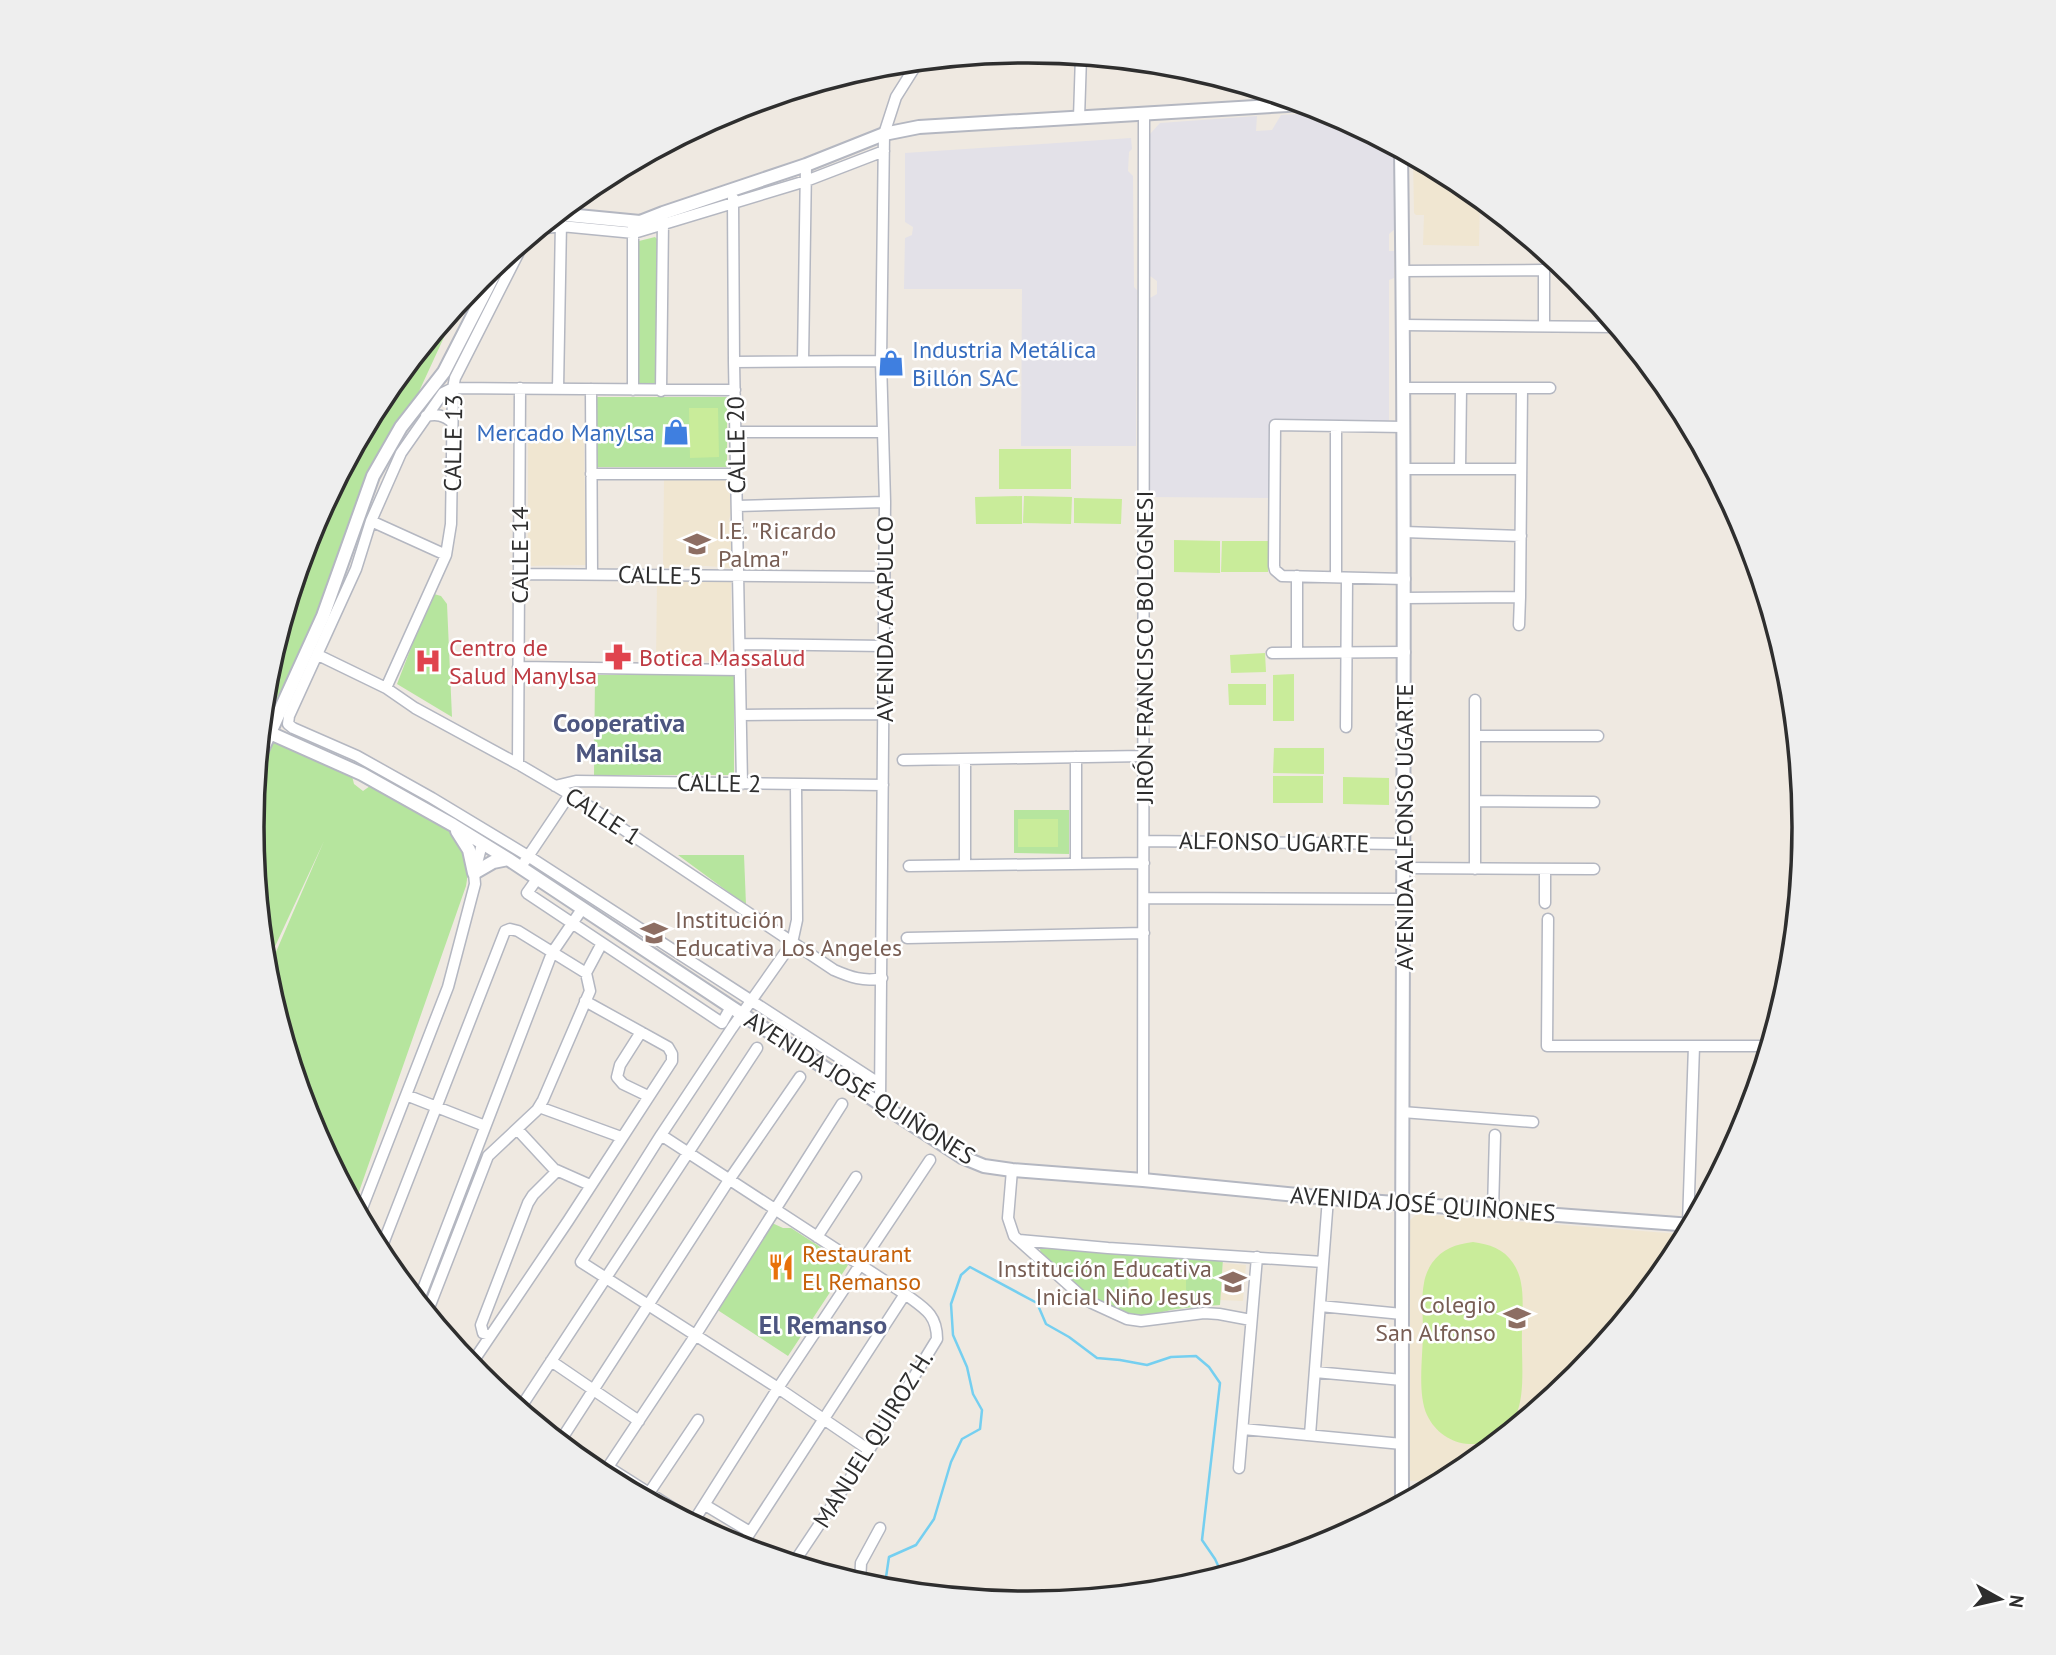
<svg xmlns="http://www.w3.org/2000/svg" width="2056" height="1655" viewBox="0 0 2056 1655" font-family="'PT Sans',sans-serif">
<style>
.industrial{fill:#e3e1e8}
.education{fill:#f0e6d1}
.green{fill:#b6e59e}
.pitch{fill:#c9ec9a}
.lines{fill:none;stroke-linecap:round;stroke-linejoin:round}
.stream{stroke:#75cff0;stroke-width:2.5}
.minor-casing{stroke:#b4b7c1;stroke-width:13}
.tertiary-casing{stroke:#b4b7c1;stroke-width:16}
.minor{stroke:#fff;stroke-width:10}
.tertiary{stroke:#fff;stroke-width:12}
.labels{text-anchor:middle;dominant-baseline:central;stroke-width:5;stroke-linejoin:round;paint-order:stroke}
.shop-label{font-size:24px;fill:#366cbe;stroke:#fff;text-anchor:start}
.street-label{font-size:24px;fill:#2e2e2e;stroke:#fff}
.education-label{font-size:24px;fill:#785e54;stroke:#fff;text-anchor:start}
.health-label{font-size:24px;fill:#be3a42;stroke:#fff;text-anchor:start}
.food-label{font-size:24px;fill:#c56008;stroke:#fff;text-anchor:start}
.neighbourhood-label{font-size:26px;font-weight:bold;fill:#4d5680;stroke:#fff}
.rim{fill:none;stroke:#2e2e2e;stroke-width:3.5}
</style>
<rect width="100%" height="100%" fill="#efe9e1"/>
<!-- industrial -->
<path class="industrial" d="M 1330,112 L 1394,146 L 1395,229 L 1389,234 L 1389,251 L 1394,251 L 1394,278 L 1389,280 L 1389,422 L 1272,420 L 1271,498 L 1150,497 L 1150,298 L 1157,294 L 1157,281 L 1150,276 L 1150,134 L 1160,123 L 1257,116 L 1256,131 L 1272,130 L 1281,115 Z
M 1131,138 L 1132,149 L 1129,152 L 1128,171 L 1133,176 L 1134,287 L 1137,290 L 1136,446 L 1021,446 L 1022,289 L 904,289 L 905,238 L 912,235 L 913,227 L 905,222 L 905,153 Z"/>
<!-- education -->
<path class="education" d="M 1413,157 L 1460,182 L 1480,198 L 1479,246 L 1423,245 L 1424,215 L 1416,215 L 1414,213 Z
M 528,438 L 584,439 L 586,565 L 528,566 Z
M 664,480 L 729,480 L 731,481 L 731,513 L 729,520 L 731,522 L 731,568 L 706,566 L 663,568 Z
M 657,581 L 731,582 L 731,661 L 656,662 Z
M 1417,1214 L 1681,1234 L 1686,1237 L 1674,1259 L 1577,1377 L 1459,1474 L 1445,1481 L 1409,1481 L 1408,1222 Z
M 1223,1263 L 1246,1265 L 1243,1301 L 1220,1300 Z"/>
<!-- green -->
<path class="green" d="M 655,237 L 657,239 L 656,383 L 654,385 L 635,385 L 635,242 Z
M 454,308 L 457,309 L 264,728 L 261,726 L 266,676 L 311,530 L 382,396 Z
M 597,397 L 727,397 L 727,467 L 596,467 Z
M 434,594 L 441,596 L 447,604 L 452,717 L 397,684 L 431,596 Z
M 595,675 L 734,675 L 734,775 L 594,775 Z
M 260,736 L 352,776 L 354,784 L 363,791 L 370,786 L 453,832 C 464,848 470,867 466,886 L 354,1206 L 310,1124 L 266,975 L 324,841 L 265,968 L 251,827 Z
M 1014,810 L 1069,810 L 1069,854 L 1014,853 Z
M 678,855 L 744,855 L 746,905 Z
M 772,1223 L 783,1228 L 791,1228 L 848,1265 L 788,1356 L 716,1309 Z
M 1044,1245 L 1223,1259 L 1220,1305 C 1206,1306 1191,1307 1177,1309 C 1162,1311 1150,1317 1135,1316 C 1101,1315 1065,1277 1041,1255 L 1040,1249 Z"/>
<!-- pitch -->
<path class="pitch" d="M 718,408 L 719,457 L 690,458 L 689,408 Z
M 999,449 L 1071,449 L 1071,489 L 999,489 Z
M 1022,496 L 1022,524 L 976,524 L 975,497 Z
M 1024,496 L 1072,497 L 1071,524 L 1023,523 Z
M 1074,498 L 1122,499 L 1121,524 L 1074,523 Z
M 1174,540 L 1220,541 L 1220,573 L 1174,572 Z
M 1222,541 L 1268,541 L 1268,572 L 1221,572 Z
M 1265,653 L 1266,672 L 1231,673 L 1230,655 Z
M 1294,674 L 1294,721 L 1273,721 L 1273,675 Z
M 1228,684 L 1266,684 L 1266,705 L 1229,705 Z
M 1274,748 L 1324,748 L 1324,774 L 1273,773 Z
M 1273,776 L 1323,776 L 1323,803 L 1273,803 Z
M 1343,777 L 1389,778 L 1389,805 L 1343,804 Z
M 1018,819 L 1058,819 L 1058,847 L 1018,847 Z
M 1473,1242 C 1489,1244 1504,1249 1513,1263 C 1517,1269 1520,1276 1521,1283 C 1524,1298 1522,1315 1522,1331 C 1521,1355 1526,1394 1516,1415 C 1508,1433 1489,1445 1469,1444 C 1451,1443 1435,1432 1427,1415 C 1417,1393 1423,1355 1423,1331 C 1423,1315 1421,1298 1424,1283 C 1425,1276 1428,1269 1432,1263 C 1442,1249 1456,1244 1473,1242 Z
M 1128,1272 L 1186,1273 L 1186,1301 L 1129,1301 Z"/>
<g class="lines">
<!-- stream -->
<path class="stream" d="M 887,1590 L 885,1584 L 889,1557 L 916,1545 L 934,1519 L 951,1462 L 962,1439 L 980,1429 L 982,1410 L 973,1394 L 967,1367 L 953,1335 L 951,1304 L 961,1275 L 970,1267 L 1037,1303 L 1046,1324 L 1069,1337 L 1097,1358 L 1120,1360 L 1147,1365 L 1171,1357 L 1196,1356 L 1209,1367 L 1220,1383 L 1202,1540 L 1215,1559 L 1223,1576"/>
<!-- minor casing -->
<g class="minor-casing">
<path id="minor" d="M 1079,118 L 1081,56
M 733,198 L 734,362 L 742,784
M 1403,271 L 1544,270 L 1544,326
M 1403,325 L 1618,327
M 803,361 L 806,165
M 734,362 L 881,361
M 1404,388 L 1550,388
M 558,389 L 561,222
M 591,389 L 592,574
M 633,390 L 633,226
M 735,390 L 453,388 L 443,393 L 401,453 L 371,521 L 356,569 L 289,716 L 288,724 L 293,728 L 357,756 L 432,798 L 528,856 L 880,1084
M 661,391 L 663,220
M 426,416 C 437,414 443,415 452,422
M 1336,426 L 1336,577
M 1404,427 L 1275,425 L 1274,566 L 1275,570 L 1282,576 L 1405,579
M 736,432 L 882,432
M 1404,469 L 1521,469
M 1460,469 L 1461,388
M 591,474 L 736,474
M 737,506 L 885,502
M 371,521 L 446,555
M 1404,532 L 1521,536
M 519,574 L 884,577
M 1297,576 L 1297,653
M 1405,598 L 1520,597 L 1522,388
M 1519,625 L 1520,597
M 740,644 L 884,646
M 1272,653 L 1405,652
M 318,655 L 386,688 L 415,708 L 518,764 L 581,801 L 834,970 C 850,977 864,982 882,978
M 518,667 L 740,670
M 386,688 L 446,555 L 451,524 L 453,388 L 455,378 L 521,248 L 532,236 L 546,228 L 561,226 L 634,233 L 806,181 L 884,151
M 1475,700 L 1475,869
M 741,715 L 884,714
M 1346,727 L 1347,578
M 1475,736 L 1598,736
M 903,760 L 1144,756
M 518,764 L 520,388
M 796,784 L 797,920 L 792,943 L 732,1028 L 661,1135 L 581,1262 L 778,1388 L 869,1450
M 555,786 L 576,781 L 883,785
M 1475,801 L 1594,802
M 1144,841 L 1404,844
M 525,861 L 570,794
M 1076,864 L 1076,757
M 965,865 L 965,759
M 909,866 L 1144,863
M 1404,868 L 1594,869
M 1545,869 L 1545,903
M 475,871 L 482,844
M 537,879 L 527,893 L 722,1023 L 731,1007
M 1144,898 L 1403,899
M 1548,919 L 1547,1046 L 1769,1046
M 907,938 L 1144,933
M 641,1032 L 620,1065 L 617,1077 L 623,1084 L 648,1096
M 406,1095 L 485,1126
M 880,1103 L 885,502 L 881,361 L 884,134 L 896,97 L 918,62
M 539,1107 L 621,1137
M 1402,1112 L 1533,1122
M 517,1129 L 554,1169 L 590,1185
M 661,1135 L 905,1294 C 924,1308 937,1314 937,1339 L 869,1450 L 793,1564
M 1012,1170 L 1008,1218 L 1014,1236 L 1080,1295 L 1092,1303 L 1127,1319 L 1141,1321 L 1204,1313 L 1219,1314 L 1251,1320
M 1143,1180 L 1144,114
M 1493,1210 L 1495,1135
M 359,1216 L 448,987 L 475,884 L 474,873
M 1688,1224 L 1694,1046
M 817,1237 L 856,1177
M 1019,1240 L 1108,1248 L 1323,1262
M 379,1254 L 505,931 L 510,929 L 518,931 L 586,973
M 418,1302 L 552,953 L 582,909
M 1320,1306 L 1402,1314
M 427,1313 L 488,1156 L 537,1110 L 543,1100 L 590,991 L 586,973 L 602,943
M 490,1335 L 483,1333 L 481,1325 L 528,1203 L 533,1195 L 557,1171
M 551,1361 L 639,1421
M 470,1366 L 568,1221 L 672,1061 L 672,1054 L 668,1047 L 585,1001
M 1315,1372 L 1402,1380
M 519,1410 L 757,1048
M 1243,1429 L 1402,1444
M 1310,1435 L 1328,1198
M 559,1443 L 729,1180 L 800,1077
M 608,1467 L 693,1521
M 1239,1468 L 1257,1257
M 602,1476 L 695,1336 L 842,1104
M 645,1499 L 698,1420
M 705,1505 L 750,1532
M 692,1524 L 778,1388 L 930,1160
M 740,1548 L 905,1294
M 860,1584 L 861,1563 L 880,1528"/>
</g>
<!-- tertiary casing -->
<g class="tertiary-casing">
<path id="tertiary" d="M 1401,151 C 1407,602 1401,1053 1402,1504
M 557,214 L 640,222 L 663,213 L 806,165 L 884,134 L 919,127 L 1305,104
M 270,733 L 362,774 L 453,825 L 508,859 L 731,1007 L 962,1157 L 984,1166 L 1012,1170 L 1143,1180 L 1328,1198 L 1692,1225
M 258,759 L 323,616 L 373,476 L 401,427 L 444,372 L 502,259
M 457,831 L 469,850 L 474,873 L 493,862 L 508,859"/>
</g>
<!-- minor -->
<use href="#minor" class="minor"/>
<!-- tertiary -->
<use href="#tertiary" class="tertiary"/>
</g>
<!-- icons -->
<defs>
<g id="shop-bare" transform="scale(2.1)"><path d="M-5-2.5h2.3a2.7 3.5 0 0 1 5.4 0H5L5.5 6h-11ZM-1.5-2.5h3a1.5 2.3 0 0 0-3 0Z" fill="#3f7fe0" stroke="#fff" stroke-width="2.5" paint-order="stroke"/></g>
<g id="school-bare" transform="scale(2.1)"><path d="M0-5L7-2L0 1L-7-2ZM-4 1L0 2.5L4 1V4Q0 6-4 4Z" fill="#8d6e63" stroke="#fff" stroke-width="2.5" paint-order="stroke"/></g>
<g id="pharmacy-bare" transform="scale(2.1)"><path d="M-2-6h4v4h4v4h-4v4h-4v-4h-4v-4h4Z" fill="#e0444e" stroke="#fff" stroke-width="2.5" paint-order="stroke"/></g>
<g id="hospital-bare" transform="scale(2.1)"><path d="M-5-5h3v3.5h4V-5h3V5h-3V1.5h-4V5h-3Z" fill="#e0444e" stroke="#fff" stroke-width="2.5" paint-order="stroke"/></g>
<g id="restaurant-bare" transform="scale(2.1)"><path d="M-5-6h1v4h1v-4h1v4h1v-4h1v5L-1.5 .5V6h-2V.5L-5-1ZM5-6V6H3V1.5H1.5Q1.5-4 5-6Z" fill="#e8710a" stroke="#fff" stroke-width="2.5" paint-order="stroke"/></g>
</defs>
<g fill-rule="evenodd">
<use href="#shop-bare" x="891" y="363"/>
<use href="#shop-bare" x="676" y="432"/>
<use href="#school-bare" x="697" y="544"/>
<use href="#pharmacy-bare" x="618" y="657"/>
<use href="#hospital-bare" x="428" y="661"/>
<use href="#school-bare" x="654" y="933"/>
<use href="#restaurant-bare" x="781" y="1267"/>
<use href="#school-bare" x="1233" y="1282"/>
<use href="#school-bare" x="1517" y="1318"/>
</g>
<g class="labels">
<!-- shop labels -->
<g class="shop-label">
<text x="912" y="349">Industria Metálica<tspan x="912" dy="28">Billón SAC</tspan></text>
<text x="655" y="432" text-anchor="end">Mercado Manylsa</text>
</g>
<!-- street labels -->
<g class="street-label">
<text transform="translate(453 443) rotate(-89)">CALLE 13</text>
<text transform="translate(736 445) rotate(-91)">CALLE 20</text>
<text transform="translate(519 555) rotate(-90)">CALLE 14</text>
<text transform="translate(660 575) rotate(1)">CALLE 5</text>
<text transform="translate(884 619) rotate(-90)">AVENIDA ACAPULCO</text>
<text transform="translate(1144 647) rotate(-90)">JIRÓN FRANCISCO BOLOGNESI</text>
<text transform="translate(719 783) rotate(1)">CALLE 2</text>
<text transform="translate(603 816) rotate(33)">CALLE 1</text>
<text transform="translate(1404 827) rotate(-90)">AVENIDA ALFONSO UGARTE</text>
<text transform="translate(1274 842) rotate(1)">ALFONSO UGARTE</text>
<text transform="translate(860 1088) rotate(32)">AVENIDA JOSÉ QUIÑONES</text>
<text transform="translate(1423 1204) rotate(4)">AVENIDA JOSÉ QUIÑONES</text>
<text transform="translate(873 1439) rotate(-58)">MANUEL QUIROZ H.</text>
</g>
<!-- education labels -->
<g class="education-label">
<text x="718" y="530">I.E. "Ricardo<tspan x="718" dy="28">Palma"</tspan></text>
<text x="675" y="919">Institución<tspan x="675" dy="28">Educativa Los Angeles</tspan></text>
<text x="1212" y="1268" text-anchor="end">Institución Educativa<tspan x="1212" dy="28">Inicial Niño Jesus</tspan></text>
<text x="1496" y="1304" text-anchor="end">Colegio<tspan x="1496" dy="28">San Alfonso</tspan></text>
</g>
<!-- health labels -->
<g class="health-label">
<text x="449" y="647">Centro de<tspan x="449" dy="28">Salud Manylsa</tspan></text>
<text x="639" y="657">Botica Massalud</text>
</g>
<!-- food labels -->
<g class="food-label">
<text x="802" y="1253">Restaurant<tspan x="802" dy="28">El Remanso</tspan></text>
</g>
<!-- neighbourhood labels -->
<g class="neighbourhood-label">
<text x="619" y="722">Cooperativa<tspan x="619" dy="30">Manilsa</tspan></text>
<text x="823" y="1324">El Remanso</text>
</g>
</g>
<!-- crop -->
<path d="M0 0H2056V1655H0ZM264 827a764 764 0 1 1 1528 0a764 764 0 1 1-1528 0Z" fill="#eee" fill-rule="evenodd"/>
<path class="rim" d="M264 827a764 764 0 1 1 1528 0a764 764 0 1 1-1528 0Z"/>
<!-- north arrow -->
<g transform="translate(2000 1599) rotate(98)" stroke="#ffffff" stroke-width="5" paint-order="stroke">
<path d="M0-5L12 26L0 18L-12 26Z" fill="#2e2e2e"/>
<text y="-10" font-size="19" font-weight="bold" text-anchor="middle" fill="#2e2e2e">N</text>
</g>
</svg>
